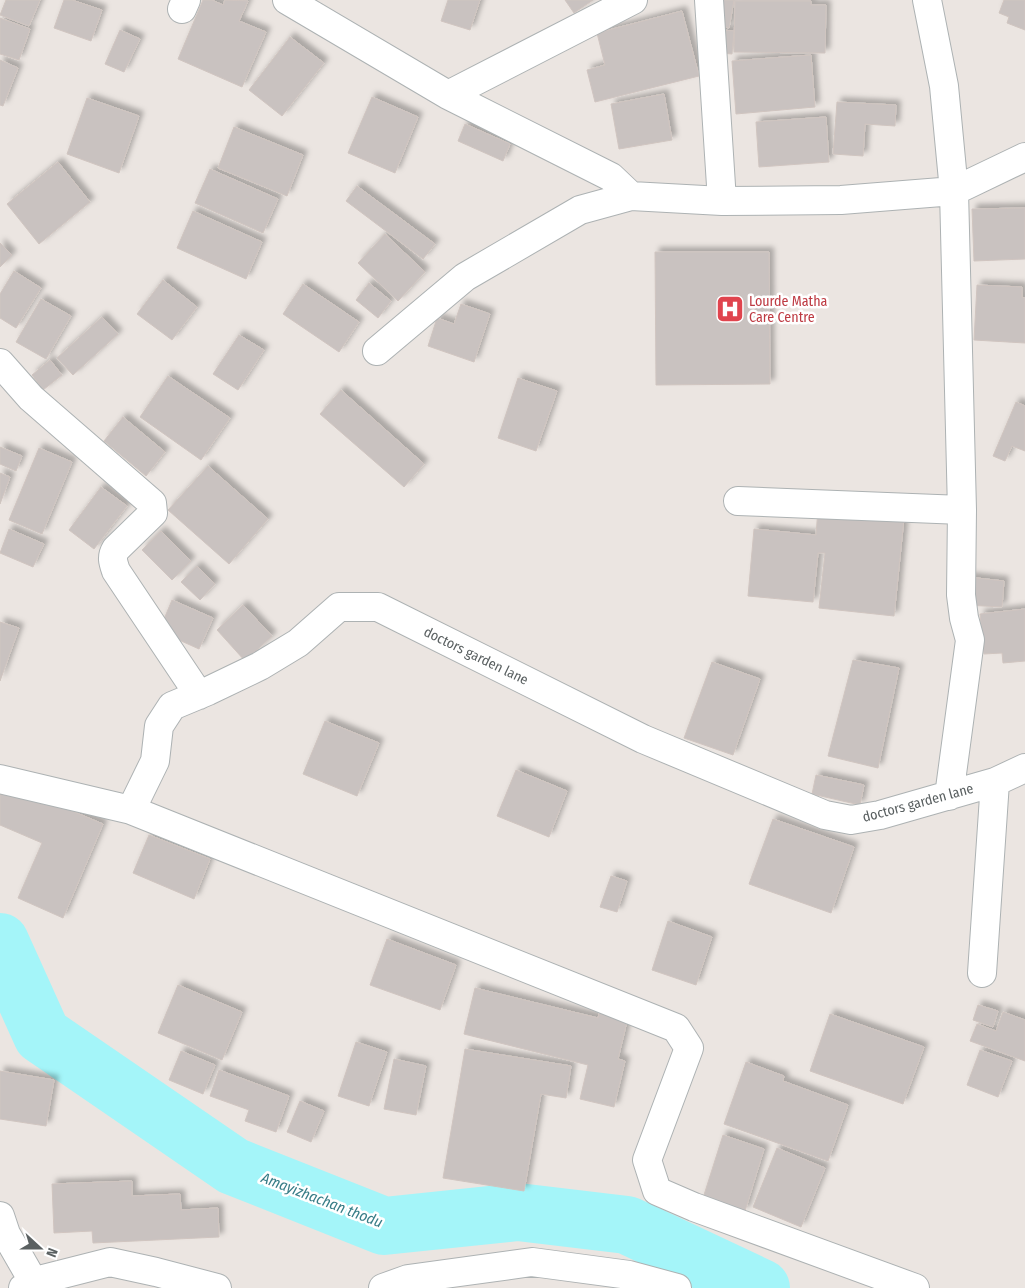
<svg xmlns="http://www.w3.org/2000/svg" width="1025" height="1288" viewBox="0 0 1025 1288" font-family="'Fira Sans Condensed',sans-serif">
<style>
.lines{fill:none;stroke-linecap:round;stroke-linejoin:round}
.river{stroke:#a4f5f9;stroke-width:58}
.building{fill:#c9c2c0;stroke:#d0c5c0;filter:url(#shadow)}
.street-casing{stroke:#adb2b3;stroke-width:30}
.street{stroke:#fff;stroke-width:28}
.labels{text-anchor:middle;dominant-baseline:central;stroke-width:5;stroke-linejoin:round;paint-order:stroke}
.health-label{font-size:14px;fill:#be3a42;stroke:#fff;text-anchor:start}
.street-label{font-size:14px;fill:#5a6061;stroke:#fff}
.water-label{font-size:15px;font-style:italic;fill:#387d87;stroke:#fff}
</style>
<defs>
<filter id="shadow"><feDropShadow dx="4.5" dy="-4.5" stdDeviation="2.5" flood-color="#0004"/></filter>
</defs>
<rect width="100%" height="100%" fill="#ebe5e1"/>
<g class="lines">
<!-- river -->
<path class="river" d="M 0,942 L 42,1035 L 233,1166 L 384,1226 L 518,1212 L 627,1225 L 761,1288"/>
</g>
<!-- building -->
<path class="building" d="M 6,0 L 40,0 L 29,26 L 0,15 Z
M 64,0 L 72,0 L 102,10 L 91,41 L 54,28 Z
M 203,0 L 212,0 L 223,5 L 225,0 L 248,1 L 239,21 L 266,32 L 242,87 L 178,59 Z
M 448,0 L 480,0 L 470,30 L 441,21 Z
M 565,0 L 593,0 L 574,13 Z
M 711,0 L 734,0 L 729,28 L 706,23 Z
M 1004,0 L 1025,0 L 1025,30 L 1007,23 L 1009,17 L 999,13 Z
M 735,1 L 811,1 L 811,5 L 826,5 L 825,53 L 734,52 Z
M 682,11 L 699,76 L 595,102 L 587,70 L 605,65 L 597,33 Z
M 0,18 L 30,29 L 19,60 L 0,54 Z
M 711,29 L 734,31 L 732,54 L 709,52 Z
M 120,30 L 140,39 L 124,72 L 105,64 Z
M 290,37 L 324,63 L 282,116 L 249,90 Z
M 811,55 L 815,107 L 736,114 L 732,61 Z
M 0,60 L 18,68 L 3,106 L 0,105 Z
M 664,94 L 672,140 L 619,149 L 611,104 Z
M 372,97 L 418,117 L 395,173 L 348,153 Z
M 87,98 L 139,116 L 119,173 L 67,154 Z
M 837,102 L 896,105 L 895,126 L 865,124 L 863,156 L 833,154 Z
M 826,117 L 829,162 L 759,167 L 756,122 Z
M 465,124 L 510,144 L 503,161 L 458,141 Z
M 234,127 L 303,155 L 287,196 L 218,168 Z
M 58,162 L 90,202 L 39,244 L 7,204 Z
M 210,169 L 278,199 L 263,233 L 195,203 Z
M 357,186 L 435,244 L 423,259 L 346,201 Z
M 1025,208 L 1025,259 L 974,261 L 972,209 Z
M 193,211 L 262,242 L 246,279 L 177,248 Z
M 385,234 L 425,272 L 398,301 L 358,263 Z
M 0,243 L 12,255 L 0,267 Z
M 655,252 L 769,252 L 770,384 L 656,385 Z
M 14,271 L 41,288 L 16,328 L 0,318 L 0,294 Z
M 163,280 L 197,307 L 172,340 L 137,314 Z
M 369,283 L 391,301 L 378,318 L 356,300 Z
M 303,284 L 359,322 L 339,352 L 283,314 Z
M 977,285 L 1022,287 L 1022,297 L 1025,298 L 1025,343 L 974,340 Z
M 41,299 L 71,316 L 46,359 L 16,342 Z
M 461,304 L 490,314 L 474,362 L 428,346 L 437,318 L 454,324 Z
M 102,317 L 118,334 L 73,375 L 57,358 Z
M 239,335 L 264,350 L 238,390 L 213,374 Z
M 50,360 L 62,375 L 43,390 L 32,375 Z
M 168,376 L 230,418 L 201,460 L 140,417 Z
M 518,378 L 557,391 L 536,451 L 498,438 Z
M 341,390 L 424,464 L 404,487 L 320,414 Z
M 1016,402 L 1025,406 L 1025,451 L 1012,446 L 1005,461 L 993,456 Z
M 123,417 L 165,452 L 146,476 L 104,441 Z
M 0,447 L 22,456 L 16,471 L 0,464 Z
M 39,448 L 72,462 L 42,534 L 9,520 Z
M 208,466 L 268,519 L 229,564 L 168,510 Z
M 0,473 L 10,477 L 0,504 Z
M 101,487 L 127,506 L 94,549 L 69,530 Z
M 818,509 L 904,518 L 894,616 L 819,608 L 825,553 L 818,553 L 813,602 L 748,596 L 754,529 L 816,535 Z
M 9,529 L 44,544 L 33,567 L 0,553 Z
M 161,531 L 191,561 L 172,580 L 142,550 Z
M 197,566 L 215,584 L 200,600 L 181,582 Z
M 968,577 L 1004,581 L 1002,607 L 965,605 Z
M 172,600 L 213,618 L 199,649 L 159,631 Z
M 243,605 L 272,636 L 245,661 L 217,630 Z
M 1025,609 L 1025,661 L 1003,663 L 1002,653 L 984,654 L 980,614 Z
M 0,622 L 19,628 L 0,681 Z
M 853,660 L 899,668 L 878,768 L 828,756 Z
M 712,662 L 760,679 L 733,755 L 684,738 Z
M 325,721 L 379,743 L 357,796 L 303,774 Z
M 516,770 L 567,791 L 549,837 L 497,816 Z
M 816,775 L 864,785 L 860,805 L 812,794 Z
M 3,782 L 103,824 L 63,918 L 18,898 L 42,843 L 0,825 L 0,789 Z
M 773,819 L 854,847 L 831,913 L 749,884 Z
M 149,835 L 210,859 L 194,899 L 133,873 Z
M 611,876 L 627,881 L 617,912 L 600,907 Z
M 668,921 L 712,937 L 696,985 L 652,970 Z
M 387,939 L 456,965 L 440,1010 L 370,985 Z
M 178,985 L 242,1012 L 222,1060 L 158,1033 Z
M 475,988 L 598,1018 L 600,1010 L 628,1017 L 618,1059 L 625,1061 L 614,1107 L 580,1099 L 588,1065 L 464,1034 Z
M 978,1005 L 998,1011 L 993,1027 L 973,1020 Z
M 1003,1012 L 1025,1020 L 1025,1061 L 970,1041 L 977,1024 L 996,1031 Z
M 830,1014 L 924,1047 L 903,1104 L 810,1071 Z
M 356,1042 L 387,1052 L 369,1106 L 338,1096 Z
M 465,1049 L 571,1066 L 566,1098 L 541,1094 L 524,1191 L 443,1178 Z
M 980,1050 L 1012,1061 L 998,1097 L 967,1085 Z
M 181,1051 L 215,1065 L 203,1094 L 169,1080 Z
M 394,1059 L 426,1066 L 416,1115 L 384,1109 Z
M 746,1062 L 784,1076 L 783,1081 L 848,1105 L 828,1161 L 724,1124 Z
M 219,1070 L 289,1096 L 276,1132 L 245,1121 L 249,1110 L 210,1096 Z
M 0,1071 L 54,1080 L 46,1126 L 0,1119 Z
M 300,1101 L 324,1111 L 311,1142 L 287,1132 Z
M 723,1135 L 764,1149 L 745,1211 L 703,1198 Z
M 777,1148 L 825,1168 L 801,1227 L 753,1207 Z
M 132,1181 L 132,1196 L 180,1194 L 181,1210 L 218,1208 L 219,1237 L 93,1243 L 92,1231 L 54,1233 L 52,1184 Z"/>
<g class="lines">
<!-- street casing -->
<g class="street-casing">
<path id="street" d="M 287,0 L 448,95 L 611,177 L 631,196 L 722,201 L 841,200 L 954,191 L 1025,157
M 709,0 L 722,201
M 927,0 L 944,86 L 954,191 L 962,510 L 961,595 L 964,618 L 970,640 L 949,796
M 182,9 L 186,0
M 448,95 L 633,0
M 377,351 L 465,277 L 580,210 L 631,196
M 0,363 L 31,398 L 152,503 L 153,513 L 116,549 C 111,557 113,562 116,571 L 199,695
M 738,501 L 962,510
M 0,779 L 131,810 L 155,761 L 159,726 L 172,706 L 208,691 L 260,666 L 298,643 L 339,607 L 378,607 L 643,739 L 825,815 L 851,820 L 880,815 L 995,782 L 1025,768
M 131,810 L 676,1028 L 689,1048 L 647,1160 L 657,1191 L 694,1207 L 915,1288
M 982,973 L 995,782
M 0,1216 L 6,1234 L 37,1288
M 23,1288 L 35,1281 L 110,1262 L 156,1272 L 217,1288
M 383,1288 L 408,1279 L 532,1262 L 629,1275 L 677,1288"/>
</g>
<!-- street -->
<use href="#street" class="street"/>
</g>
<!-- icons -->
<defs>
<g id="hospital-square" transform="scale(1.4375)"><rect x="-9" y="-9" width="18" height="18" rx="4" fill="#e0444e" stroke="#fff"/><path d="M-5-5h3v3.5h4V-5h3V5h-3V1.5h-4V5h-3Z" fill="#fff"/></g>
</defs>
<g fill-rule="evenodd">
<use href="#hospital-square" x="730" y="309"/>
</g>
<g class="labels">
<!-- health labels -->
<g class="health-label">
<text x="749" y="301">Lourde Matha<tspan x="749" dy="16">Care Centre</tspan></text>
</g>
<!-- street labels -->
<g class="street-label">
<text transform="translate(476 656) rotate(26)">doctors garden lane</text>
<text transform="translate(918 803) rotate(-15)">doctors garden lane</text>
</g>
<!-- water labels -->
<g class="water-label">
<text transform="translate(322 1200) rotate(21)">Amayizhachan thodu</text>
</g>
</g>
<!-- north arrow -->
<g transform="translate(40 1248) rotate(111)" stroke="#ffffff" stroke-width="4" paint-order="stroke">
<path d="M0-4L9 19L0 12L-9 19Z" fill="#5a6061"/>
<text y="-8" font-size="14" font-weight="bold" text-anchor="middle" fill="#5a6061">N</text>
</g>
</svg>
